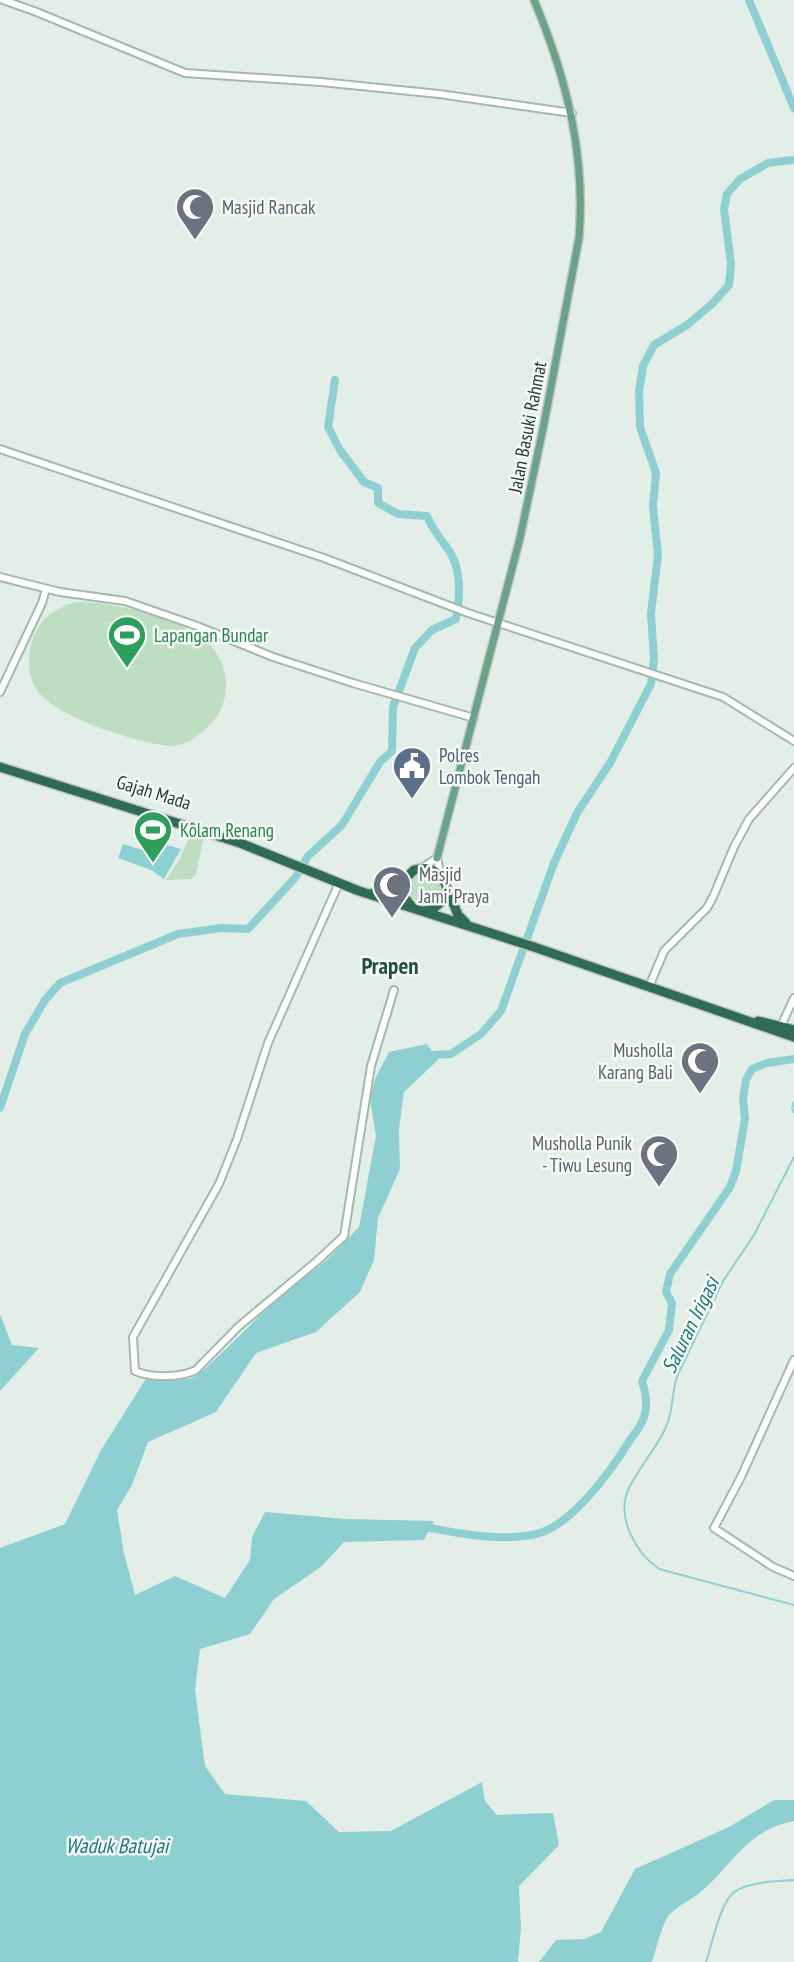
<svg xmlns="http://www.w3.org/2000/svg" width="794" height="1962" viewBox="0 0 794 1962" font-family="'PT Sans Narrow',sans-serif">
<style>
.green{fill:#bedec2}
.water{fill:#8ed0d1}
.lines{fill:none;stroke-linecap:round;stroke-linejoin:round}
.stream{stroke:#8ed0d1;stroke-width:2}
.river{stroke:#8ed0d1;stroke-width:8}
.secondary-casing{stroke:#a3b9ae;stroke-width:10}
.primary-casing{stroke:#c2c9c6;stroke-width:10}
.highway-casing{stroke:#c2c9c6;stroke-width:12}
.secondary{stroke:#fff;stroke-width:6}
.primary{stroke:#6aa28c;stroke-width:7}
.highway{stroke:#306b56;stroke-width:9}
.labels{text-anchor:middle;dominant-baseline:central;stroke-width:5;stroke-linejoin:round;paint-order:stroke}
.worship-label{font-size:19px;fill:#5b616d;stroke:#f5faf7;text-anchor:start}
.street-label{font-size:19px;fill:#243f34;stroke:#f5faf7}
.leisure-label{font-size:19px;fill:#27864d;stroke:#f5faf7;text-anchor:start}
.service-label{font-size:19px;fill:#4e5e75;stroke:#f5faf7;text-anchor:start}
.water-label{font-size:21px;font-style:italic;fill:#1f787a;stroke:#f5faf7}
.quarter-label{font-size:23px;font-weight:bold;fill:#20513e;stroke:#f5faf7}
</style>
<rect width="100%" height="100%" fill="#e4eee8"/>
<!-- green -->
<path class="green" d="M 75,602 C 111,601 177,617 206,641 C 218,651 226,668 226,683 C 226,701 221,714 209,726 C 199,736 185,746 172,746 C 142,745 46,715 34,685 C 28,673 28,657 31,644 C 39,618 51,611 75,602 Z
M 192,831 L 204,836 L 196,874 L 192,879 L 166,880 L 179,860 Z
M 415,872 L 437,874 L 442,888 L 435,900 C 417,908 406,896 409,879 Z"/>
<!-- water -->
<path class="water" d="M 160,843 L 181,849 L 164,879 L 151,870 L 118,858 L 123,844 L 155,854 Z
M 427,1044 L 438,1060 L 404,1092 L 399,1129 L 400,1169 L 378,1218 L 374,1260 L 360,1292 L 316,1332 L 256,1353 L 216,1412 L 148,1442 L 132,1485 L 117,1510 L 124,1553 L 135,1595 L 175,1576 L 225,1598 L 250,1560 L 252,1537 L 265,1512 L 346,1519 L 434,1521 L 424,1540 L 344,1542 L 321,1567 L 274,1599 L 250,1634 L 200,1649 L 195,1690 L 205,1766 L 225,1794 L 306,1801 L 339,1832 L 391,1831 L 482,1782 L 485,1801 L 497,1815 L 553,1813 L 559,1845 L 519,1886 L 521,1927 L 518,1962 L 0,1962 L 0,1548 L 65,1524 L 101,1450 L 147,1377 L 169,1381 L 192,1378 L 206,1368 L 274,1302 L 328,1259 L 359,1227 L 376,1136 L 370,1100 L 375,1079 L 389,1052 Z
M 0,1314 L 12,1345 L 39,1348 L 0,1391 Z
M 774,1800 L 794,1800 L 794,1821 C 748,1830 736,1860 704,1889 C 694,1899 678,1905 669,1915 C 662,1924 656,1950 652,1962 L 539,1962 L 556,1940 L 584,1939 L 601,1932 L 635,1869 L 729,1827 Z"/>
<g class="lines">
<!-- stream -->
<path class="stream" d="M 794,1102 L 792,1108 L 794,1113
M 794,1157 L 754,1235 L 723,1281 L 678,1374 C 671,1391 674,1411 666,1427 C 656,1449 639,1467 629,1488 C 615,1517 636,1553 659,1569 L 794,1605
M 706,1962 C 712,1944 719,1909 731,1895 C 742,1882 777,1881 794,1880"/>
<!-- river -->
<path class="river" d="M 749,0 L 794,108
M 434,1055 L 451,1054 L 481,1034 L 501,1011 L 554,863 L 577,813 L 610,763 L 651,684 L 654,659 L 651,613 L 658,555 L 653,506 L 656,473 L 640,427 L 639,391 L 643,366 L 654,345 L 687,325 L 712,304 L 729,285 L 731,264 L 724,209 L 727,194 L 740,179 L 768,163 L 792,160
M 0,1108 L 25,1034 L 45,1000 L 60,983 L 178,934 L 221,928 L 248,929 L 295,878 L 308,856 L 342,825 L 380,762 L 392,751 L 393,707 L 415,648 L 432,630 L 456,619 C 460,598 462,573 451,554 C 443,541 433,531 427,516 L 398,514 L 378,503 L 378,488 L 364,482 L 340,450 L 328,427 L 335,380
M 430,1528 C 463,1534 498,1541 532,1535 C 570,1529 611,1471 630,1440 C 635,1433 642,1425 644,1417 C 648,1404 646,1394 642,1381 L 669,1330 L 672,1303 L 666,1292 L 670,1274 L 730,1187 L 736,1171 L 745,1119 L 743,1099 L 746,1080 L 752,1069 L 767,1063 L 794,1059"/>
<!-- secondary casing -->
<g class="secondary-casing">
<path id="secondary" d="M 3,0 L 34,11 L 185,73 L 321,82 L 439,94 L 572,113
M 0,449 L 324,558 L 468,613 L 723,697 L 794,741
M 0,577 L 60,592 L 125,601 L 197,626 L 273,657 L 353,683 L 474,718
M 0,692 L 42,603 L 46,589
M 422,868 L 437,858 L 441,876
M 339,883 L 268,1043 L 237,1139 L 219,1184 L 133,1337 L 135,1371 C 151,1378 180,1378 196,1370 L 238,1327 L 317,1261 L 344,1236 L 371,1066 L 394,990
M 649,987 L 664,951 L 707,908 L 713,897 L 734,847 L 749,819 L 794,768
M 781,1026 L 794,998
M 794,1360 L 741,1477 L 714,1528 L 773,1567 L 794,1576"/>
</g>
<!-- primary casing -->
<g class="primary-casing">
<path id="primary" d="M 437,858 L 520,538 L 544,424 L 579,238 C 586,155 566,76 534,0"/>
</g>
<!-- highway casing -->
<g class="highway-casing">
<path id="highway" d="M 0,767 L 240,843 L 359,891 L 534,947 L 794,1037
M 447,888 L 458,915 L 466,923
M 373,893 L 383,893 L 405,879
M 412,907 L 403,895 L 405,879 L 414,870 C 431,865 441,873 447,888 C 444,901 438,909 424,911
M 758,1021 L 794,1030"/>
</g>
<!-- secondary -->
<use href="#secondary" class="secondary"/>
<!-- primary -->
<use href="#primary" class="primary"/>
<!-- highway -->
<use href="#highway" class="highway"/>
</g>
<!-- icons -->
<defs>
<g id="mosque-pin" transform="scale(2.0125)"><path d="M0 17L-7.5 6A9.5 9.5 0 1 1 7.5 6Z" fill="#6b7280" stroke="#f5faf7"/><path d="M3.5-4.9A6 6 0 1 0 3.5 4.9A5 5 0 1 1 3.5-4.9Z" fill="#fff"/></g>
<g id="stadium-pin" transform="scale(2.0125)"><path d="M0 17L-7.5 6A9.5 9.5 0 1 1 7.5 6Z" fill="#2e9e5b" stroke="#f5faf7"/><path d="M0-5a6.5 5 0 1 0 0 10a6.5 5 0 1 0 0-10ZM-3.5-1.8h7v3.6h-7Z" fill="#fff"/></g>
<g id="civic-pin" transform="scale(2.0125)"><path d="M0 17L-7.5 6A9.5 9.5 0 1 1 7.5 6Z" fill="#5c6f8a" stroke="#f5faf7"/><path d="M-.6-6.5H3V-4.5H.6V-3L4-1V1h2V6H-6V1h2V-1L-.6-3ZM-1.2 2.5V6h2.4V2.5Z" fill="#fff"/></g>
</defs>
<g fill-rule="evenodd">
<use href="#mosque-pin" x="195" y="207"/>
<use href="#stadium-pin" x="127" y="635"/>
<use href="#civic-pin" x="412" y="766"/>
<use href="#stadium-pin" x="153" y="830"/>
<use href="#mosque-pin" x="392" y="885"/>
<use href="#mosque-pin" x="700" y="1061"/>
<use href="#mosque-pin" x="659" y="1154"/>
</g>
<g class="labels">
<!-- worship labels -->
<g class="worship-label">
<text x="222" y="207">Masjid Rancak</text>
<text x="419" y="874">Masjid<tspan x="419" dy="22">Jami' Praya</tspan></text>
<text x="673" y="1050" text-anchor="end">Musholla<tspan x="673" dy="22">Karang Bali</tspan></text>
<text x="632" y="1143" text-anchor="end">Musholla Punik<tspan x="632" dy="22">- Tiwu Lesung</tspan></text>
</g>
<!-- street labels -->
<g class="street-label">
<text transform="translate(527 427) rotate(-79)">Jalan Basuki Rahmat</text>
<text transform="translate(154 792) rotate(17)">Gajah Mada</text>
</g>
<!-- leisure labels -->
<g class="leisure-label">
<text x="154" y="635">Lapangan Bundar</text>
<text x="180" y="830">Kolam Renang</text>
</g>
<!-- service labels -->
<g class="service-label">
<text x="439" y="755">Polres<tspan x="439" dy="22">Lombok Tengah</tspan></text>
</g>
<!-- water labels -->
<g class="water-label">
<text transform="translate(690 1325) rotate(-64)">Saluran Irigasi</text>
<text x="117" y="1845">Waduk Batujai</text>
</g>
<!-- quarter labels -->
<g class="quarter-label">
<text x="390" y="965">Prapen</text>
</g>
</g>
</svg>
